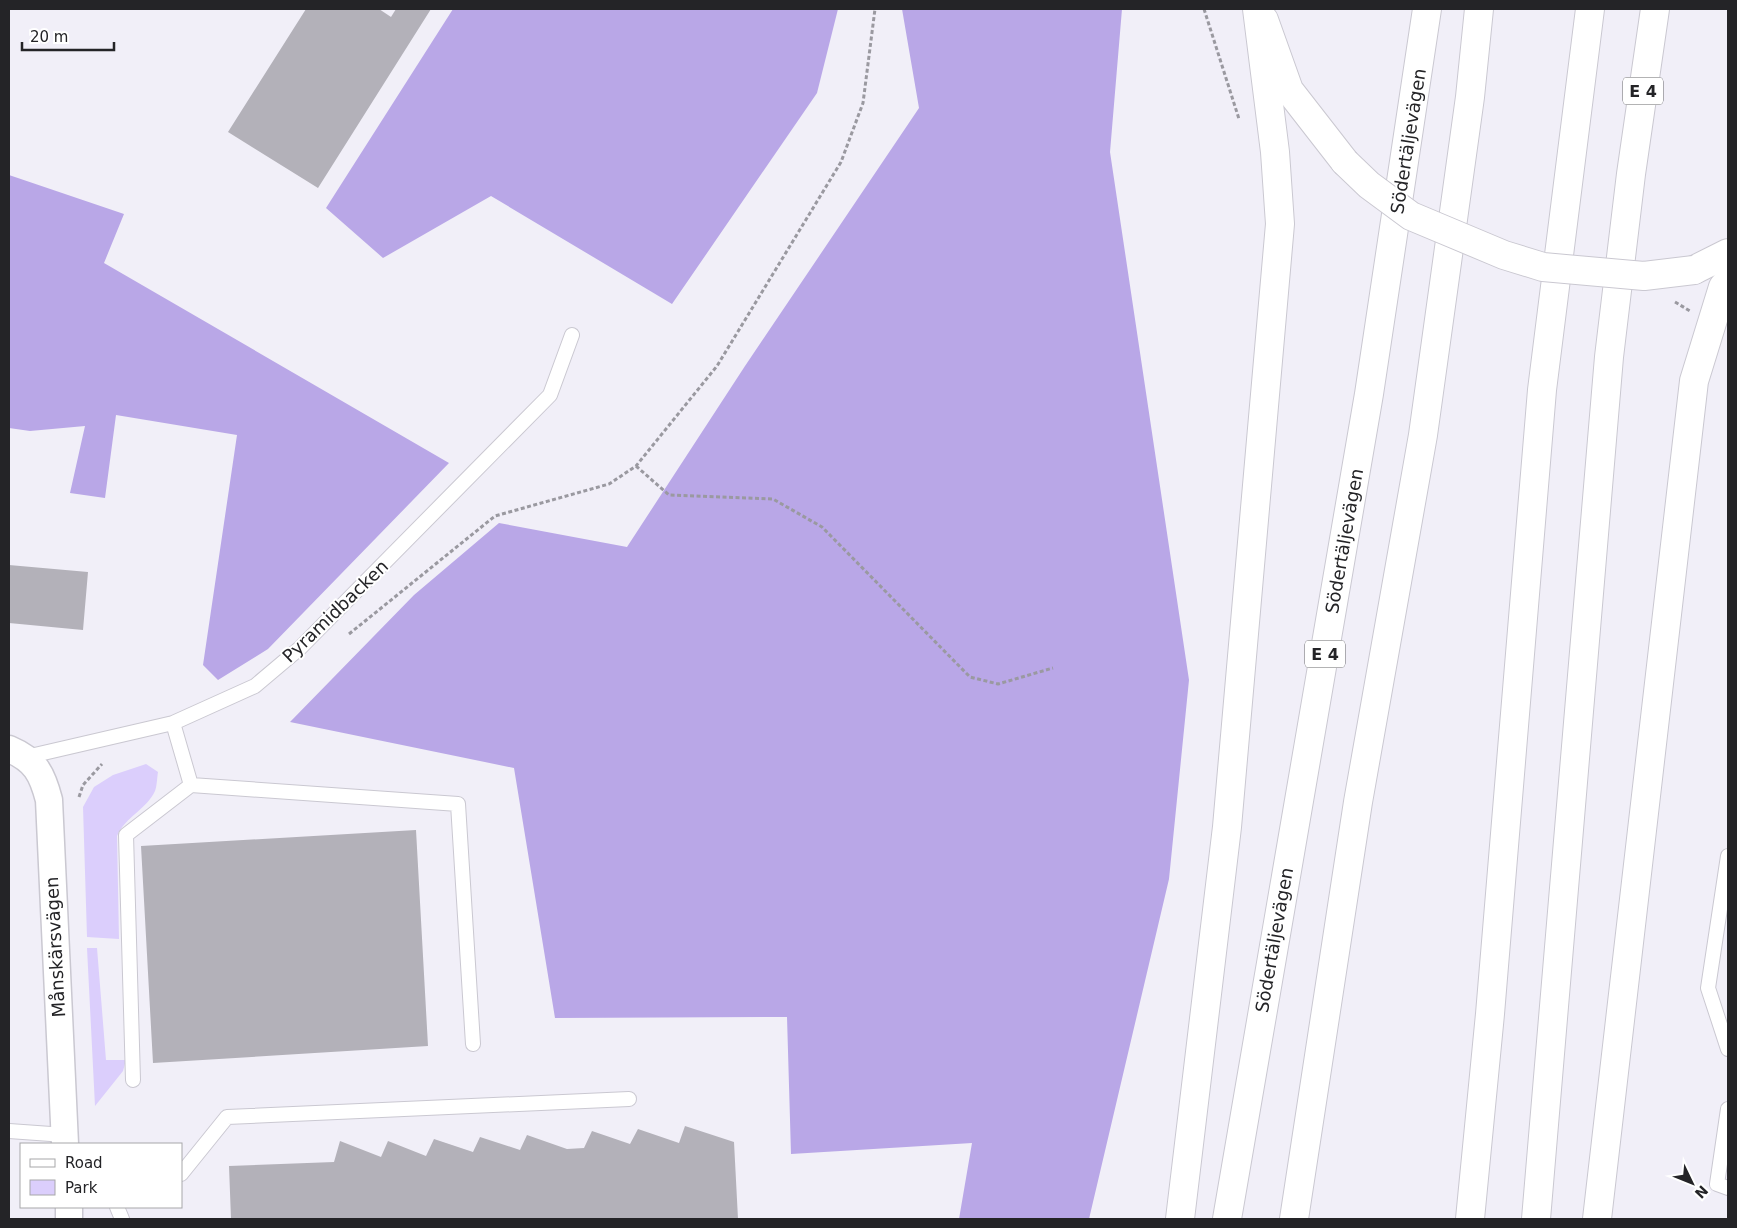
<svg xmlns="http://www.w3.org/2000/svg" width="1737" height="1228" viewBox="0 0 1737 1228" font-family="'DejaVu Sans',sans-serif">
<style>
.green{fill:#dbcefc}
.forest{fill:#b9a7e7}
.building{fill:#b3b1b9}
.lines{fill:none;stroke-linecap:round;stroke-linejoin:round}
.lane-casing{stroke:#cac8d1;stroke-width:16}
.street-casing{stroke:#cac8d1;stroke-width:29}
.secondary-casing{stroke:#cac8d1;stroke-width:30}
.highway-casing{stroke:#cac8d1;stroke-width:30}
.path{stroke:#9a99a0;stroke-width:3;stroke-dasharray:4 2.5;stroke-linecap:butt}
.lane{stroke:#fff;stroke-width:14}
.street{stroke:#fff;stroke-width:26}
.secondary{stroke:#fff;stroke-width:28}
.highway{stroke:#fff;stroke-width:28}
.secondary-bridge-casing{stroke:#cac8d1;stroke-width:30;stroke-linecap:butt}
.path-bridge{stroke:#9a99a0;stroke-width:3;stroke-dasharray:4 2.5;stroke-linecap:butt}
.secondary-bridge{stroke:#fff;stroke-width:28}
.labels{text-anchor:middle;dominant-baseline:central;stroke-width:4;stroke-linejoin:round;paint-order:stroke}
.shield{fill:#fff;stroke:#666668;stroke-width:1}
.shield-label{font-size:16px;font-weight:bold;fill:#242427}
.street-label{font-size:18px;fill:#242427;stroke:#fff}
</style>
<rect width="100%" height="100%" fill="#f1eff8"/>
<!-- green -->
<path class="green" d="M 146,764 L 158,772 C 157,778 157,786 155,791 C 146,810 126,816 117,836 L 119,939 L 87,937 L 83,807 L 94,787 L 113,775 Z
M 87,948 L 97,948 L 106,1060 L 126,1060 L 123,1071 L 95,1106 Z"/>
<!-- forest -->
<path class="forest" d="M 453,9 L 838,9 L 817,93 L 672,304 L 491,196 L 383,258 L 326,208 Z
M 902,9 L 1122,9 L 1110,152 L 1189,680 L 1169,879 L 1089,1219 L 959,1219 L 972,1143 L 791,1154 L 787,1017 L 555,1018 L 514,768 L 290,722 L 414,595 L 499,523 L 627,547 L 745,366 L 919,108 Z
M 9,175 L 124,214 L 104,263 L 449,463 L 268,649 L 218,680 L 203,665 L 237,435 L 116,415 L 105,498 L 70,493 L 85,426 L 30,431 L 9,428 Z"/>
<!-- building -->
<path class="building" d="M 306,9 L 379,9 L 391,17 L 396,9 L 431,9 L 318,188 L 228,132 Z
M 9,565 L 88,572 L 83,630 L 9,623 Z
M 416,830 L 428,1046 L 153,1063 L 141,846 Z
M 685,1126 L 734,1142 L 738,1219 L 231,1219 L 229,1166 L 334,1162 L 340,1141 L 381,1157 L 388,1141 L 426,1156 L 434,1139 L 473,1152 L 480,1137 L 520,1150 L 527,1135 L 567,1149 L 584,1148 L 592,1131 L 630,1144 L 638,1129 L 679,1143 Z"/>
<g class="lines">
<!-- lane casing -->
<g class="lane-casing">
<path id="lane" d="M 173,723 L 191,785
M 26,757 L 173,723 L 255,686 L 300,648 L 550,395 L 572,335
M 1728,856 L 1708,988 L 1728,1049
M 133,1080 L 126,835 L 191,785 L 458,804 L 473,1044
M 1728,1109 L 1717,1184 L 1728,1188
M 9,1131 L 65,1135
M 181,1174 L 227,1117 L 629,1099
M 117,1207 L 122,1219"/>
</g>
<!-- street casing -->
<g class="street-casing">
<path id="street" d="M 9,749 C 35,760 42,773 49,800 L 65,1144
M 69,1207 L 69,1219"/>
</g>
<!-- secondary casing -->
<g class="secondary-casing">
<path id="secondary" d="M 1264,20 L 1289,90 L 1345,162
M 1694,270 L 1728,253"/>
</g>
<!-- highway casing -->
<g class="highway-casing">
<path id="highway" d="M 1180,1219 L 1227,827 L 1280,224 L 1275,152 L 1257,9
M 1227,1219 L 1369,394 L 1427,9
M 1294,1219 L 1358,802 L 1423,435 L 1470,97 L 1479,9
M 1470,1219 L 1490,1014 L 1542,390 L 1590,9
M 1536,1219 L 1609,357 L 1631,174 L 1655,9
M 1597,1219 L 1694,381 L 1723,287 L 1728,281"/>
</g>
<!-- path -->
<path class="path" d="M 1204,9 L 1239,119
M 636,466 L 669,495 L 773,499 L 822,527 L 970,677 L 998,684 L 1053,668
M 349,634 L 495,516 L 609,484 L 636,466 L 717,366 L 841,162 L 863,103 L 875,9
M 79,797 L 83,785 L 102,764"/>
<!-- lane -->
<use href="#lane" class="lane"/>
<!-- street -->
<use href="#street" class="street"/>
<!-- secondary -->
<use href="#secondary" class="secondary"/>
<!-- highway -->
<use href="#highway" class="highway"/>
<!-- secondary-bridge casing -->
<g class="secondary-bridge-casing">
<path id="secondary-bridge" d="M 1345,162 L 1369,185 L 1411,216 L 1504,255 L 1543,267 L 1644,276 L 1694,270"/>
</g>
<!-- path-bridge -->
<path class="path-bridge" d="M 1675,302 L 1690,311"/>
<!-- secondary-bridge -->
<use href="#secondary-bridge" class="secondary-bridge"/>
</g>
<g class="labels">
<!-- shield labels -->
<g class="shield">
<rect x="1623" y="77.5" width="40" height="27" rx="4"/>
<rect x="1305" y="640.5" width="40" height="27" rx="4"/>
</g>
<g class="shield-label">
<text x="1643" y="91">E 4</text>
<text x="1325" y="654">E 4</text>
</g>
<!-- street labels -->
<g class="street-label">
<text transform="translate(1408 141) rotate(-81)">Södertäljevägen</text>
<text transform="translate(1344 541) rotate(-80)">Södertäljevägen</text>
<text transform="translate(335 611) rotate(-44)">Pyramidbacken</text>
<text transform="translate(1274 940) rotate(-80)">Södertäljevägen</text>
<text transform="translate(55 947) rotate(-93)">Månskärsvägen</text>
</g>
</g>
<!-- border -->
<rect width="1737" height="1228" fill="none" stroke="#242427" stroke-width="20"/>
<!-- legend -->
<rect x="20" y="1143" width="162" height="65" fill="#ffffff" stroke="#a7a7a9"/>
<rect x="30" y="1159" width="25" height="8" fill="#ffffff" stroke="#a7a7a9"/>
<text x="65" y="1168" font-size="15" fill="#242427">Road</text>
<rect x="30" y="1180" width="25" height="15" fill="#dbcefc" stroke="#a7a7a9"/>
<text x="65" y="1193" font-size="15" fill="#242427">Park</text>
<!-- north arrow -->
<g transform="translate(1692 1183) rotate(133)" stroke="#ffffff" stroke-width="4" paint-order="stroke">
<path d="M0-4L9 19L0 12L-9 19Z" fill="#242427"/>
<text y="-8" font-size="14" font-weight="bold" text-anchor="middle" fill="#242427">N</text>
</g>
<!-- scale -->
<path d="M22 42v8h92v-8" fill="none" stroke="#242427" stroke-width="2.5"/>
<text x="30" y="42" font-size="15" fill="#242427" stroke="#ffffff" stroke-width="4" paint-order="stroke">20 m</text>
</svg>
